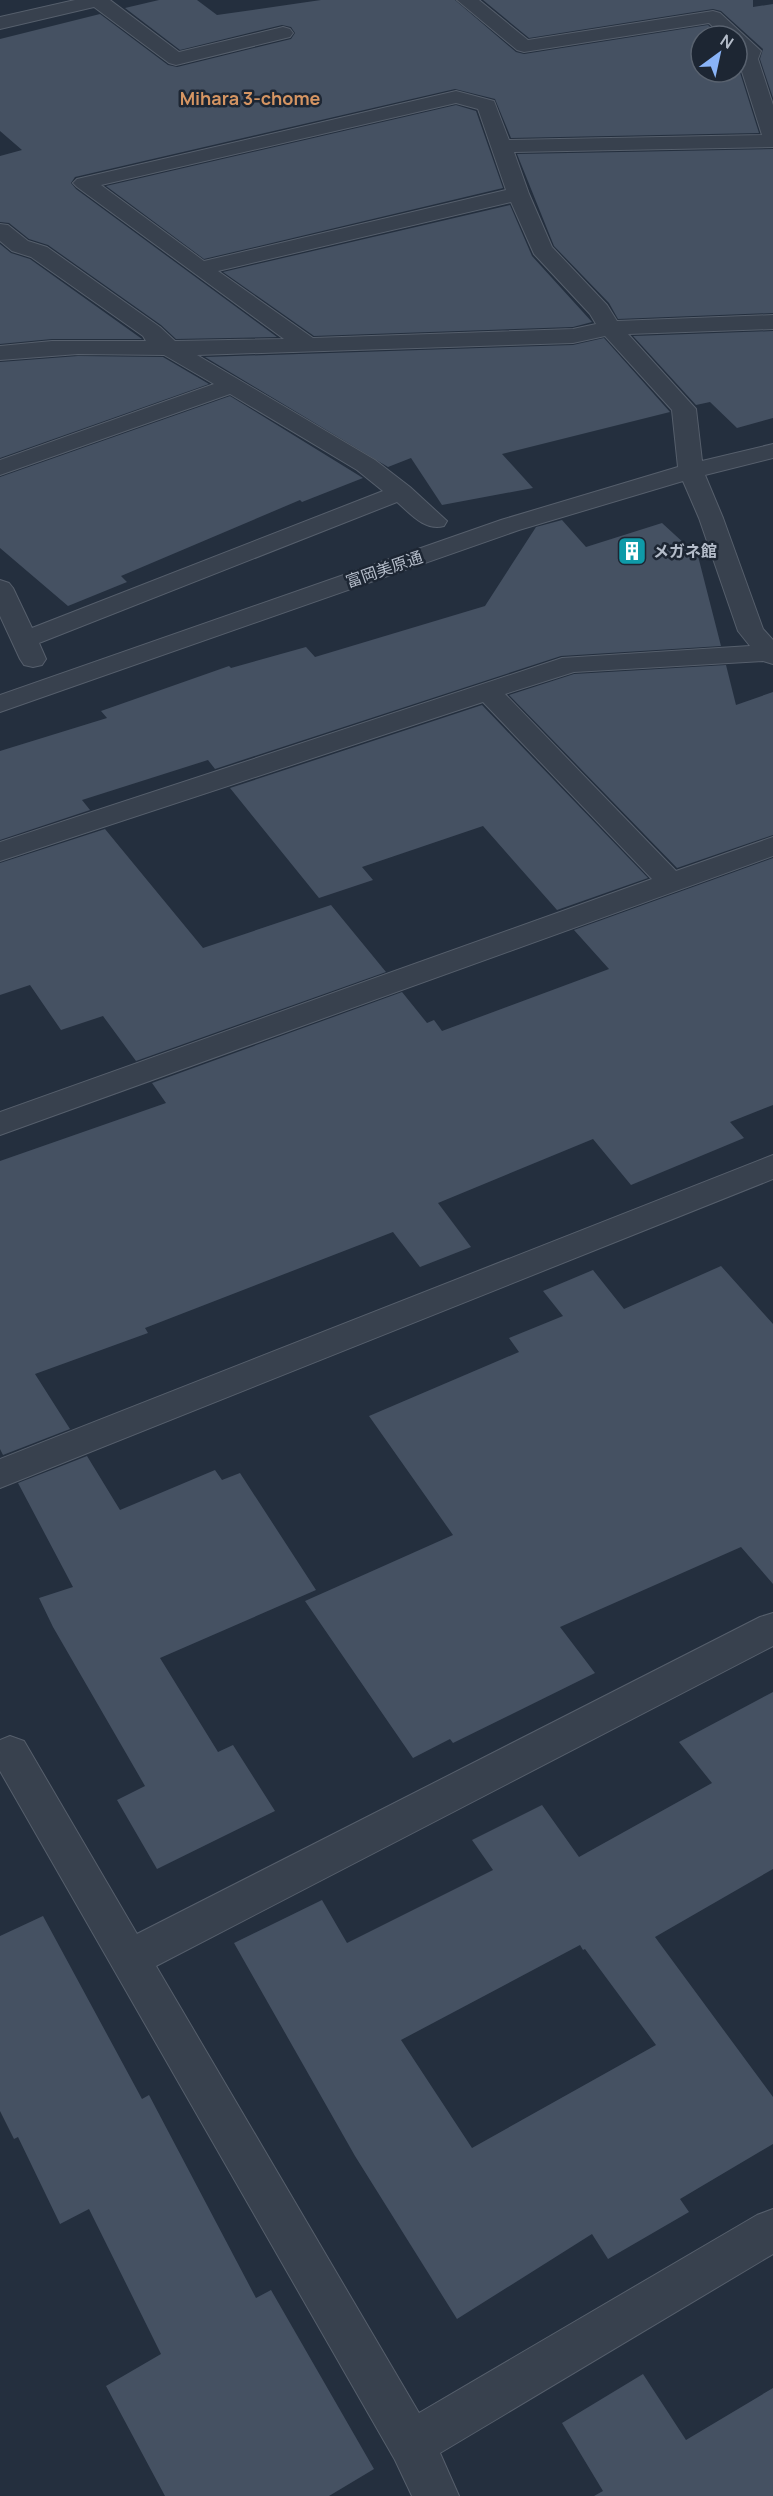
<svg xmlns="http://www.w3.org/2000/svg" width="773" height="2496" viewBox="0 0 773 2496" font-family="Manrope,'Noto Sans JP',sans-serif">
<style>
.building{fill:#455162;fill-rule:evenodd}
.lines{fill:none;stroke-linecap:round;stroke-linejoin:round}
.minor-casing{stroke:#565f6c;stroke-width:2}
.minor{fill:#38414e;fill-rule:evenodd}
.labels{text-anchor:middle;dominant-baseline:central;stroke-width:5;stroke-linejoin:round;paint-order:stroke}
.far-poi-label{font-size:16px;font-weight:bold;fill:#b4bcc9;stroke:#1d2633;text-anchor:start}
.far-street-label{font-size:16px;fill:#b4bcc9;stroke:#1d2633}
.far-neighbourhood-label{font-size:18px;font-weight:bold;fill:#d59563;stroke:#1d2633}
</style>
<rect width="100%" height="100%" fill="#242f3e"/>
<!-- building -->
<path class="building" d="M 159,0 L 197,0 L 217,15 L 321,0 L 455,0 L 516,52 L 524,54 L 708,25 L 720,36 L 701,36 L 701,72 L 737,72 L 737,63 L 759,133 L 511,138 L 495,99 L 455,89 L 75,177 L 71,183 L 76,189 L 277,337 L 176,339 L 161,325 L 48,245 L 29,239 L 9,223 L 0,222 L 0,156 L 22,150 L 0,131 L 0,39 L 100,14 L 168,65 L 177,67 L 291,39 L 295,33 L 291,27 L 282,25 L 180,50 L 125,8 Z
M 483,0 L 753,0 L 753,7 L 773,4 L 773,98 L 760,59 L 763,49 L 721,11 L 713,9 L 529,38 Z
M 456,105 L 476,111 L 503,188 L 204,259 L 106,186 Z
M 773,149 L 773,313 L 618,319 L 609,303 L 554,246 L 517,154 Z
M 510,205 L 532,256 L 592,322 L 573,327 L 314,336 L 223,272 Z
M 0,244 L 11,253 L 30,259 L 142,339 L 52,339 L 0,344 Z
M 773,331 L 773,418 L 737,428 L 710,402 L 696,405 L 633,336 Z
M 604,338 L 670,412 L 502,454 L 533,488 L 442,505 L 411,458 L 388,467 L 205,357 L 573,345 Z
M 78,356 L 163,357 L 209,384 L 0,458 L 0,362 Z
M 230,396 L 363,478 L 302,502 L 300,500 L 121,576 L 127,582 L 68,606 L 0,548 L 0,477 Z
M 562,520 L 586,547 L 662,523 L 698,556 L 721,646 L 561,656 L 215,769 L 208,760 L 82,800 L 90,810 L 0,840 L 0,751 L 107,718 L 101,711 L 229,666 L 231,668 L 306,647 L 315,657 L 485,606 L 536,527 Z
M 726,665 L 736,705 L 773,692 L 773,835 L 677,868 L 509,695 L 574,674 Z
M 482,705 L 648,878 L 557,910 L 483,826 L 362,867 L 373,880 L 319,898 L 230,788 Z
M 105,829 L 203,948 L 331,905 L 386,972 L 136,1061 L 103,1016 L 61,1030 L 30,985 L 0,995 L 0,863 Z
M 773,858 L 773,1105 L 730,1122 L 744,1138 L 631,1185 L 593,1139 L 438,1203 L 471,1247 L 420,1267 L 393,1232 L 145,1328 L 148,1333 L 35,1374 L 70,1429 L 3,1455 L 0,1449 L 0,1161 L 166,1103 L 152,1083 L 402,992 L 427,1023 L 434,1020 L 442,1031 L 609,969 L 574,930 Z
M 721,1266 L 773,1324 L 773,1584 L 741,1547 L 560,1627 L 595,1673 L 453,1743 L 450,1739 L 413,1758 L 305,1601 L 453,1535 L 369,1416 L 519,1352 L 509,1338 L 563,1316 L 543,1291 L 593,1270 L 624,1309 Z
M 87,1456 L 120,1510 L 215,1470 L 222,1480 L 240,1473 L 316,1590 L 160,1658 L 218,1752 L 233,1745 L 275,1811 L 157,1869 L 117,1800 L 145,1786 L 53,1627 L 39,1598 L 73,1587 L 18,1483 Z
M 773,1692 L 773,1869 L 655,1937 L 773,2097 L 773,2144 L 680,2199 L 689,2212 L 608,2259 L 592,2234 L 457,2319 L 355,2156 L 234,1943 L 322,1900 L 347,1943 L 493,1870 L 472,1840 L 542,1805 L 579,1857 L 712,1783 L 679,1742 ZM 580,1945 L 583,1950 L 585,1949 L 656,2045 L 472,2148 L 401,2040 Z
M 43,1916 L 142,2099 L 149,2095 L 256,2298 L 271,2290 L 374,2469 L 329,2496 L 165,2496 L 106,2386 L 161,2354 L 89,2209 L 60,2224 L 18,2137 L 14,2139 L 0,2111 L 0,1936 Z
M 643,2374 L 686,2440 L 773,2388 L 773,2496 L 594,2496 L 603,2491 L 562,2423 Z"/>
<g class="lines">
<!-- minor casing -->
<g class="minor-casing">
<path id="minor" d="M 75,0 L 110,0 L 179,52 L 283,27 L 290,29 L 293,33 L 290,37 L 176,65 L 169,63 L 94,7 L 0,29 L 0,17 Z
M 457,0 L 479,0 L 528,40 L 713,11 L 720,13 L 761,51 L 758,59 L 773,105 L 773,147 L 514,152 L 529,194 L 552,247 L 607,305 L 617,321 L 773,315 L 773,329 L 628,334 L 696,409 L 702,461 L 773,444 L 773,458 L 705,475 L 723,518 L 763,629 L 773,640 L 773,664 L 763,661 L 574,672 L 505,694 L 676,871 L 773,837 L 773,856 L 0,1135 L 0,1112 L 652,879 L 483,702 L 0,861 L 0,842 L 562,658 L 750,646 L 738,631 L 699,518 L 683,481 L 519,530 L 0,712 L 0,695 L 501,520 L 678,467 L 672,410 L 605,336 L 573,343 L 197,355 L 375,460 L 410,487 L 447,521 L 444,526 C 424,531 411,514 397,502 L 39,643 L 46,659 L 42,665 L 33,667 L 24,665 L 20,659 L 0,616 L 0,580 L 9,583 L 13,588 L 32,628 L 383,491 L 357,470 L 230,394 L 0,475 L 0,460 L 214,384 L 164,355 L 78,354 L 0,360 L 0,346 L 52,341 L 146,341 L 143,336 L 31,257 L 12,251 L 0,241 L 0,224 L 8,225 L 28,241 L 47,247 L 160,327 L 175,341 L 284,339 L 77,187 L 73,183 L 77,179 L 456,91 L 494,101 L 509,140 L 762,135 L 738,59 L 741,52 L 737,49 L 737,36 L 723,36 L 709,23 L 524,52 L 517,50 ZM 456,103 L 478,109 L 506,190 L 204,261 L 101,185 ZM 511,202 L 534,254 L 590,314 L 596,324 L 573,329 L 313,338 L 218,271 Z
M 773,1155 L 773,1179 L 0,1488 L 0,1459 Z
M 773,1613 L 773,1646 L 156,1966 L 419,2413 L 757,2215 L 773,2209 L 773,2254 L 440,2453 L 459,2496 L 412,2496 L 395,2460 L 0,1771 L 0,1740 L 10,1736 L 24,1741 L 137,1934 L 760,1617 Z"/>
</g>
<!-- minor -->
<use href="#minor" class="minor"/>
</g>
<!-- icons -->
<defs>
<g id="building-square" transform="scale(1.5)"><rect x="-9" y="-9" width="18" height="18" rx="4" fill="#0f9aa8" stroke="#1d2633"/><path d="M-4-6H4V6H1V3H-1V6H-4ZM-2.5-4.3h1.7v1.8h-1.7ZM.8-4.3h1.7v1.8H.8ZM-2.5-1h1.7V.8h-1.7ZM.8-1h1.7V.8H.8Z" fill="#fff"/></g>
</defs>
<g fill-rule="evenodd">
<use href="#building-square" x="632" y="551"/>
</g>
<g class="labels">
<!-- far-poi labels -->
<g class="far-poi-label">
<text x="653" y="551">メガネ館</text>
</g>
<!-- far-street labels -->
<g class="far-street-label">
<text transform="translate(384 569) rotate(-19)">富岡美原通</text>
</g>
<!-- far-neighbourhood labels -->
<g class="far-neighbourhood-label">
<text x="250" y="98">Mihara 3-chome</text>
</g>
</g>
<!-- north arrow -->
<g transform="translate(719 54) rotate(33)"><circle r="28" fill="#1d2633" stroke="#59626f" stroke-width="1.5"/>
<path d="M0-4.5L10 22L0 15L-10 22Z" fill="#8ab4f8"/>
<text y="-9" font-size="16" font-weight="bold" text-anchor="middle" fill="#b4bcc9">N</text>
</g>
</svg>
